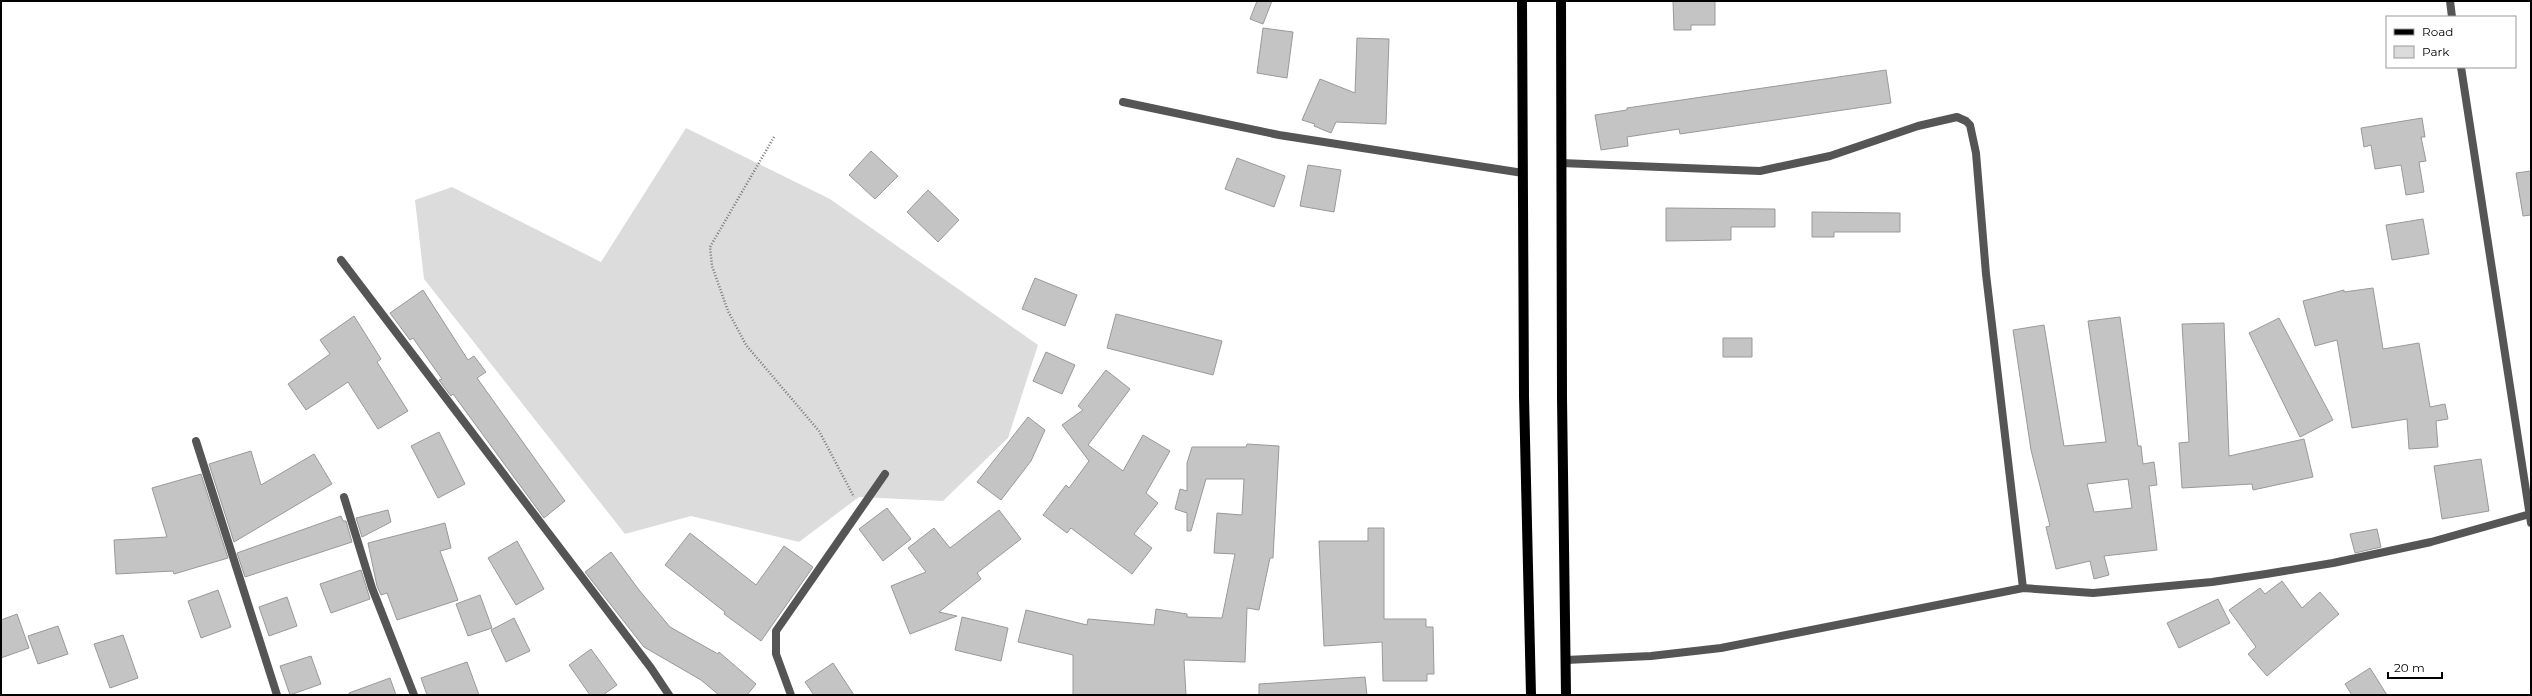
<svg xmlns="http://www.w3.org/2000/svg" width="2532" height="696" viewBox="0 0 2532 696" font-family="Montserrat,sans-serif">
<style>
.green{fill:#dcdcdc}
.building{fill:#c4c4c4;stroke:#999;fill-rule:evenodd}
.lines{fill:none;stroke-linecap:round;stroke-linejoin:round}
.path{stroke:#777;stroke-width:2.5;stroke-dasharray:1 2;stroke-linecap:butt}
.street{stroke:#555;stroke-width:8}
.primary{stroke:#000;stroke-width:10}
</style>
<rect width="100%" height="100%" fill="#fff"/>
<!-- green -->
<path class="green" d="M 686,128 L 830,199 L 1038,345 L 1008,438 L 943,501 L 859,497 L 799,542 L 691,516 L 625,534 L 424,279 L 415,200 L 452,187 L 601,262 Z"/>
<!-- building -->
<path class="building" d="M 1257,1 L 1272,1 L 1263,24 L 1250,19 Z
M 1673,1 L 1715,1 L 1715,25 L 1691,25 L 1691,30 L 1674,30 Z
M 1263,28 L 1293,32 L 1287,78 L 1257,73 Z
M 1357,38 L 1389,39 L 1386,124 L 1336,122 L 1331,133 L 1314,126 L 1315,124 L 1302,120 L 1320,79 L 1355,93 Z
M 1886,70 L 1891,103 L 1680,134 L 1679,129 L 1627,137 L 1628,146 L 1601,150 L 1595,115 L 1627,110 L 1627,108 Z
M 2422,118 L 2425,137 L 2421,137 L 2426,161 L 2419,162 L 2424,192 L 2406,195 L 2401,165 L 2375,169 L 2371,145 L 2364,147 L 2361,128 Z
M 871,151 L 898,176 L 875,199 L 849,175 Z
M 1237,158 L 1285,176 L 1274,207 L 1225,189 Z
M 1308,165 L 1341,170 L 1334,212 L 1300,206 Z
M 2531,171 L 2531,215 L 2523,216 L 2516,173 Z
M 928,190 L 959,220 L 938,242 L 907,212 Z
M 1666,208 L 1775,209 L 1775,227 L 1731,227 L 1731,240 L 1666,241 Z
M 1812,212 L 1900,213 L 1900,232 L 1834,232 L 1834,237 L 1812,237 Z
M 2423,219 L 2429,254 L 2392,260 L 2386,225 Z
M 1035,278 L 1077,295 L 1065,326 L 1022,309 Z
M 2373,288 L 2383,349 L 2419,343 L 2430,407 L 2445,404 L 2448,419 L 2436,421 L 2438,447 L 2409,449 L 2407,419 L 2352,428 L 2337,340 L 2315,346 L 2303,301 L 2344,290 L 2344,292 Z
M 423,290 L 468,360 L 474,356 L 486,372 L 477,378 L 565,501 L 544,518 L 453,394 L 451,396 L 439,380 L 442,379 L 413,338 L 410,340 L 390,313 Z
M 1116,314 L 1222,341 L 1213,375 L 1107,348 Z
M 354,316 L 381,359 L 377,362 L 408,411 L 378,429 L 348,382 L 306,410 L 288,384 L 330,354 L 320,340 Z
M 2120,317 L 2138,446 L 2141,446 L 2143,464 L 2154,462 L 2157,485 L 2149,486 L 2157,550 L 2104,556 L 2109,575 L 2094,579 L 2090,561 L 2056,569 L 2046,527 L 2050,526 L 2031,450 L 2013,330 L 2044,325 L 2064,446 L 2106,442 L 2088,321 ZM 2128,479 L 2132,508 L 2094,512 L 2087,484 Z
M 2279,318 L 2333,420 L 2300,437 L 2249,333 Z
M 2224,323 L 2229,456 L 2304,439 L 2313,477 L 2253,490 L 2252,484 L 2182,488 L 2179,443 L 2189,442 L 2182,324 Z
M 1723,338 L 1752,338 L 1752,357 L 1723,357 Z
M 1046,352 L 1075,365 L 1062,394 L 1033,381 Z
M 1106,370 L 1130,389 L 1088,445 L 1123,471 L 1143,435 L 1170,451 L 1146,493 L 1158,503 L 1134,534 L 1152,548 L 1132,574 L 1071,528 L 1067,533 L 1043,515 L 1066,485 L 1069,488 L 1089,461 L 1062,425 L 1083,410 L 1078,406 Z
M 1028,417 L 1045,430 L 1031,461 L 1001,500 L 977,482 Z
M 439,432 L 465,484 L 438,498 L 411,446 Z
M 1247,444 L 1279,446 L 1273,558 L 1270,558 L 1259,610 L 1247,608 L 1245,662 L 1184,660 L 1186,695 L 1073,695 L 1073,655 L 1018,642 L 1026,610 L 1087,625 L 1088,619 L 1154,625 L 1156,609 L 1187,614 L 1187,617 L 1222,618 L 1235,554 L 1214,553 L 1217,513 L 1242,515 L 1244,479 L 1206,479 L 1191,531 L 1187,531 L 1187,513 L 1175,509 L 1180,489 L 1187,491 L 1187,463 L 1192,447 L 1246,447 Z
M 251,451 L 261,485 L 314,454 L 332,484 L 234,542 L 209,464 Z
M 2481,459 L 2489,511 L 2442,519 L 2434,466 Z
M 201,474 L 228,558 L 174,574 L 173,571 L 116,574 L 114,540 L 167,537 L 152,488 Z
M 887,508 L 911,539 L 883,561 L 859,529 Z
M 388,510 L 391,522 L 362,537 L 356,518 Z
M 999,510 L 1021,539 L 977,573 L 981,579 L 939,612 L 957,616 L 910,634 L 891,586 L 926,572 L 908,548 L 934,528 L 950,548 Z
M 341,516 L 343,521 L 346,521 L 352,542 L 245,577 L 237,553 Z
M 445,523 L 451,548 L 440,551 L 458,600 L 397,620 L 387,593 L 381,595 L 377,586 L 368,543 Z
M 1368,528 L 1384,528 L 1384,619 L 1426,619 L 1426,627 L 1433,627 L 1434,674 L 1427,674 L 1427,681 L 1383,681 L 1382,642 L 1324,646 L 1319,541 L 1368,541 Z
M 2377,529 L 2381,547 L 2355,553 L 2350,534 Z
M 690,533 L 756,585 L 784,546 L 813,567 L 761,641 L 724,614 L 725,612 L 665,565 Z
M 517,541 L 544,589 L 516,605 L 488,558 Z
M 611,552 L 639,590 L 670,627 L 718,654 L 719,652 L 756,684 L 747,695 L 719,695 L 701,680 L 644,647 L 585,572 Z
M 361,570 L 370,599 L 331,613 L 320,584 Z
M 2282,581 L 2302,608 L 2320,592 L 2339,614 L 2267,676 L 2248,654 L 2256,647 L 2229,610 L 2260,588 L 2265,594 Z
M 218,590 L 231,627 L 201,638 L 188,601 Z
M 480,595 L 492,628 L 468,636 L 456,604 Z
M 287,597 L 297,626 L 269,636 L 259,607 Z
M 2218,599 L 2230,623 L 2179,648 L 2167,623 Z
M 17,614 L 29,648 L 1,658 L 1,620 Z
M 962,617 L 1008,628 L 1001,661 L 955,650 Z
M 514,618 L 530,651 L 506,662 L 491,630 Z
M 58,626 L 68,654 L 38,664 L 28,636 Z
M 123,635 L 138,678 L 110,688 L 94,644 Z
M 591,649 L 617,685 L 603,695 L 590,695 L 569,665 Z
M 311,656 L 321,684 L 290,695 L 280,666 Z
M 467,662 L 479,695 L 427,695 L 421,678 Z
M 833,663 L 854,695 L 814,695 L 805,682 Z
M 2370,668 L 2387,695 L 2352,695 L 2345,684 Z
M 1365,677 L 1367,695 L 1259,695 L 1259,684 Z
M 390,678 L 396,695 L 349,695 L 349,693 Z"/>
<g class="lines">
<!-- path -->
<path class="path" d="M 774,137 L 710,247 L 712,266 L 728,311 L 746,345 L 819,431 L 854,497"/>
<!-- street -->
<path class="street" d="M 2450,1 L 2452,17
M 2461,67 L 2531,523
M 1123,102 L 1279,135 L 1523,173
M 1561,163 L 1760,171 L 1830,156 L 1918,126 L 1957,117 L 1966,121 L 1970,125 L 1976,153 L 1986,274 L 2023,588
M 341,260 L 651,668 L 669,695
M 196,441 L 277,695
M 344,497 L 372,588 L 414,695
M 1566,660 L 1651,656 L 1721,648 L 2023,588 L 2093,593 L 2212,582 L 2266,574 L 2333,563 L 2431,542 L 2530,514
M 791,695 L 776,654 L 776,631 L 885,474"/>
<!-- primary -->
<path class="primary" d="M 1522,1 L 1524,396 L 1531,695
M 1561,1 L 1562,398 L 1566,695"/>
</g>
<!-- border -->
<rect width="2532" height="696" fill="none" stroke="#000000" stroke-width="4"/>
<!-- legend -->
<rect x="2386" y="16" width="130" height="52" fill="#ffffff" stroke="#999999"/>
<rect x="2394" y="29" width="20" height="6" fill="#000000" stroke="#999999"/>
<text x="2422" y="36" font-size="12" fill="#000000">Road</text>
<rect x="2394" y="46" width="20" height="12" fill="#dcdcdc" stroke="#999999"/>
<text x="2422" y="56" font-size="12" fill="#000000">Park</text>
<!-- scale -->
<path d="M2388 672v6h54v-6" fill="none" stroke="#000000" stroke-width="2"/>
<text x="2394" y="672" font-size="12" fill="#000000" stroke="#ffffff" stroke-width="3" paint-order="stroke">20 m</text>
</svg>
